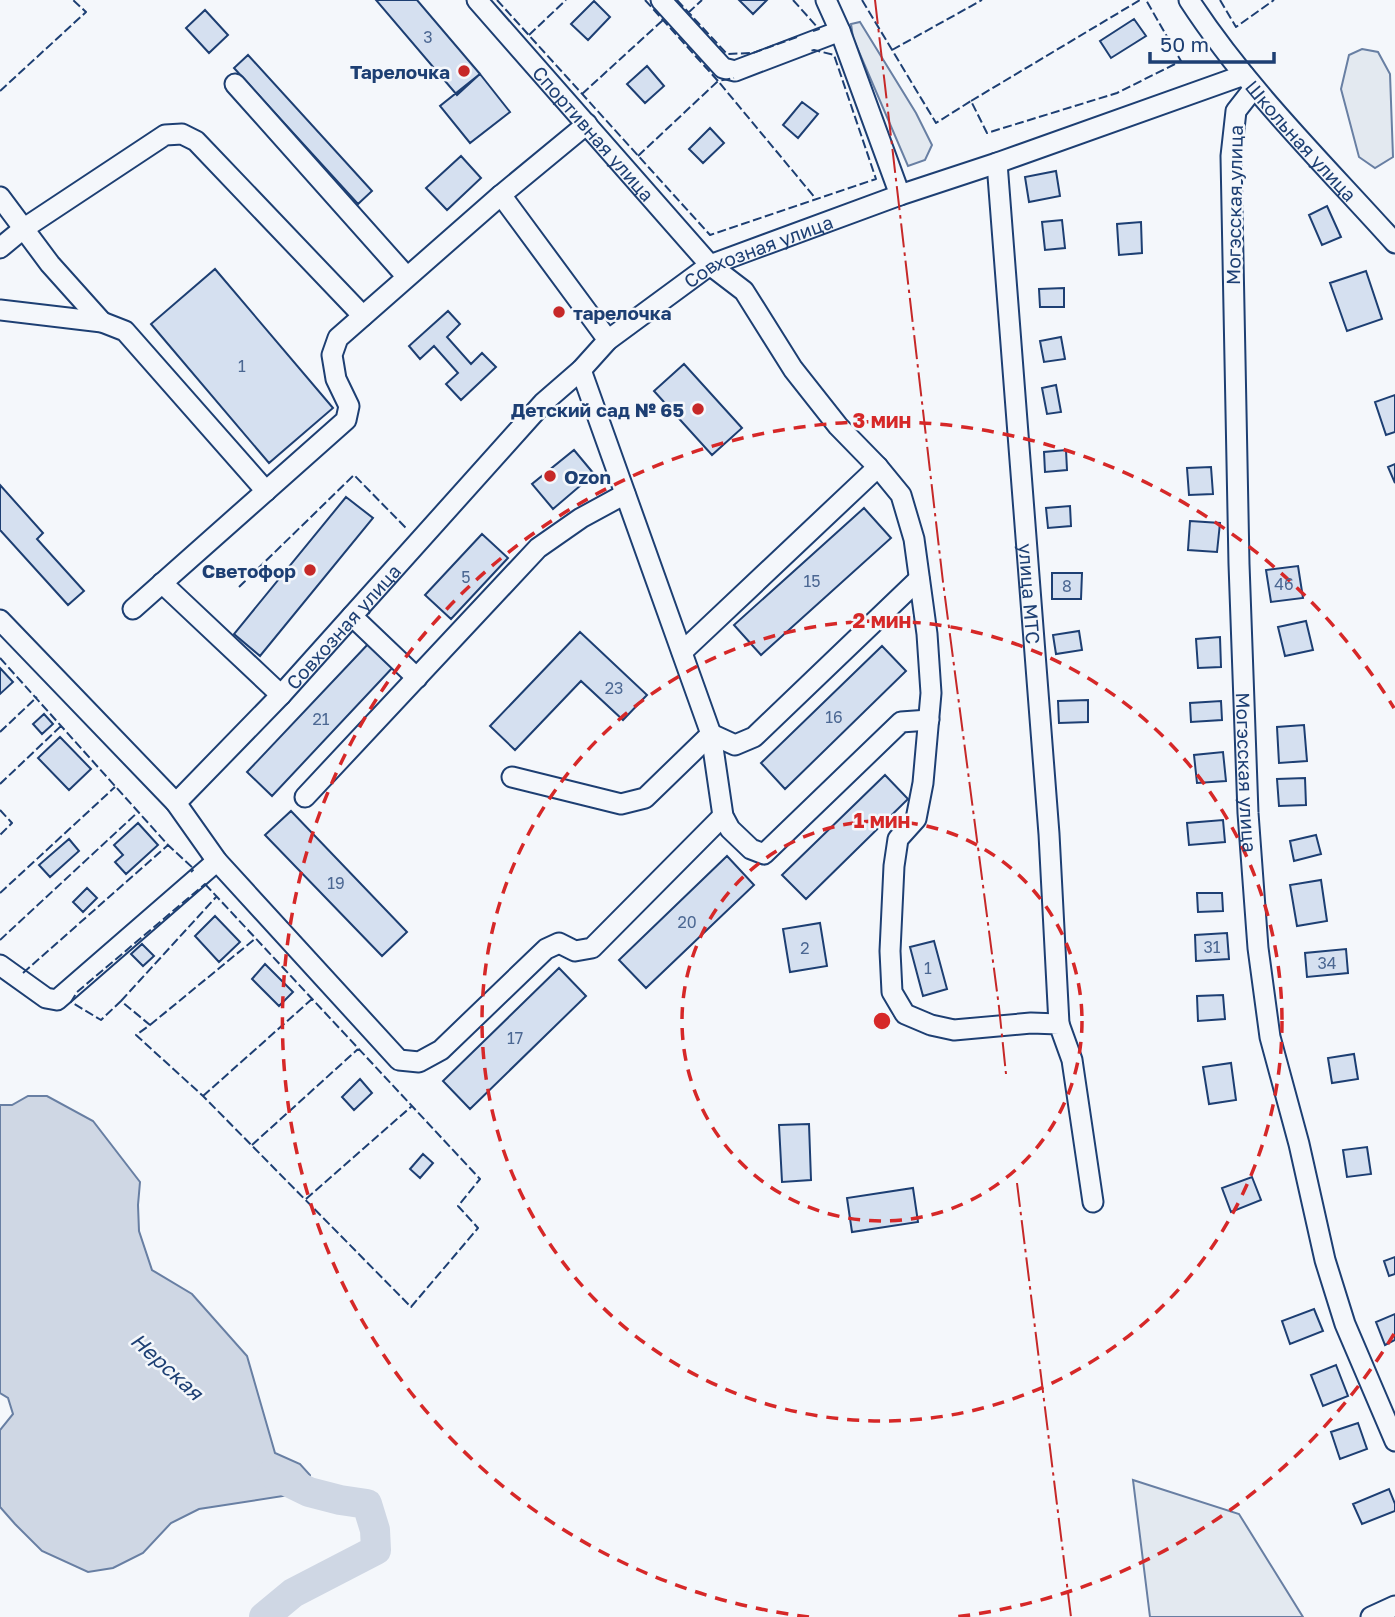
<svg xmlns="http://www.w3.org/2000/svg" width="1395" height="1617" viewBox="0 0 1395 1617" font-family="'Golos Text',sans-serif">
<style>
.green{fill:#e3e9f0;stroke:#687fa3;stroke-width:2}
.water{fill:#cfd7e4;stroke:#687fa3;stroke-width:2}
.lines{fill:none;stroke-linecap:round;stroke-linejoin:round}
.river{stroke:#cfd7e4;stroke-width:30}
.building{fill:#d5e0f0;stroke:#1d3f73;stroke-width:2}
.minor-casing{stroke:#1d3f73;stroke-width:23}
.minor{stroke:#f4f7fb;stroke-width:19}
.fence{stroke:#1d3f73;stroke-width:2;stroke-dasharray:9 3.5;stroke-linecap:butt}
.power{stroke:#c62828;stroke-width:2;stroke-dasharray:24 5 3.5 5;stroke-linecap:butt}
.ring{fill:none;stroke:#d62828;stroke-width:3.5;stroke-dasharray:12 9}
.poi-dot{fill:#c62828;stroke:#f4f7fb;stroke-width:2.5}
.labels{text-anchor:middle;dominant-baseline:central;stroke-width:5;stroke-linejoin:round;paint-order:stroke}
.number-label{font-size:16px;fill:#4b6792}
.poi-label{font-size:19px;font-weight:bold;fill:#1d3f73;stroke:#f4f7fb;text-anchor:end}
.street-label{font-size:19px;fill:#1d3f73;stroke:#f4f7fb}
.water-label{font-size:21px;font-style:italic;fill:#1d3f73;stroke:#f4f7fb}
.centre{fill:#d62828;stroke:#f4f7fb;stroke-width:3.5}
.ring-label{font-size:21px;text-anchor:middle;font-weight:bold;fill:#d62828;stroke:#f4f7fb;stroke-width:5;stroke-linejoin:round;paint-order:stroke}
</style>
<rect width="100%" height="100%" fill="#f4f7fb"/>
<!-- green -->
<path class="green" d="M 860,22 L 916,113 L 932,145 L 925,160 L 908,166 L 853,38 L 851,24 Z
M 1362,49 L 1378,52 L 1390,74 L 1393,157 L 1375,168 L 1359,157 L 1341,89 L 1349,55 Z
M 1133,1480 L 1239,1514 L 1303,1617 L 1150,1617 Z"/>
<!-- water -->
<path class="water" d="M 28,1096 L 47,1096 L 93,1121 L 140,1182 L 138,1205 L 139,1231 L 152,1270 L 192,1294 L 247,1356 L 275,1453 L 300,1464 L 310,1475 L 309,1492 L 199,1509 L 171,1523 L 143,1553 L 113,1568 L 88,1572 L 42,1551 L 15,1524 L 0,1507 L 0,1430 L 13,1414 L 8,1398 L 0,1393 L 0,1105 L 12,1105 Z"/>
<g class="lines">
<!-- river -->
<path class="river" d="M 264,1617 L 293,1593 L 376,1550 L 375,1530 L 367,1504 L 340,1500 L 309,1492 L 272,1474"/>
</g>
<!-- building -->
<path class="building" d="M 376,0 L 417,0 L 480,74 L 457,95 Z
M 739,0 L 767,0 L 753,14 Z
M 594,1 L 610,17 L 588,40 L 571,24 Z
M 205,10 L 228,35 L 209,53 L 186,28 Z
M 1134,19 L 1146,36 L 1111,58 L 1100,41 Z
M 248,55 L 372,191 L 358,204 L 234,68 Z
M 647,66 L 664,86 L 645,103 L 627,84 Z
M 480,74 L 510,112 L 470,143 L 440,106 Z
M 802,102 L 818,114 L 798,138 L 783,125 Z
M 710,128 L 724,143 L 703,163 L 689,149 Z
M 461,156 L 481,178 L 447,210 L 426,188 Z
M 1056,171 L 1060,196 L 1029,202 L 1025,177 Z
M 1327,206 L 1341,237 L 1322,245 L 1309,215 Z
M 1062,220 L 1065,248 L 1045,250 L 1042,222 Z
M 1141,222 L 1142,253 L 1119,255 L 1117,224 Z
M 215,269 L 333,408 L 269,463 L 151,324 Z
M 1366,271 L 1382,319 L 1347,331 L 1330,283 Z
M 1064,288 L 1064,307 L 1040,307 L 1039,289 Z
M 448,311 L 460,324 L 447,337 L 471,364 L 482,353 L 496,367 L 461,400 L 446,384 L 458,373 L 434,346 L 420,359 L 409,346 Z
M 1061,337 L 1065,359 L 1044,362 L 1040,341 Z
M 684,364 L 742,428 L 712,455 L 654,391 Z
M 1056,385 L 1061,412 L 1047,414 L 1042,388 Z
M 1395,395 L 1395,432 L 1386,435 L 1375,402 Z
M 574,450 L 594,474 L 553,509 L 532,484 Z
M 1066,450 L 1067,470 L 1045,472 L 1044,452 Z
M 1395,464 L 1395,483 L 1388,467 Z
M 1211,467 L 1213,494 L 1189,495 L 1187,468 Z
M 0,485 L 43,533 L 37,539 L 84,591 L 68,605 L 0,530 Z
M 346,497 L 373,518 L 260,656 L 234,634 Z
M 1070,506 L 1071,526 L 1048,528 L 1046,508 Z
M 864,508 L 891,538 L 761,655 L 734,625 Z
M 1190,521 L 1220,523 L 1217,552 L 1188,550 Z
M 482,534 L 508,558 L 451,619 L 425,595 Z
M 1298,566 L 1303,598 L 1271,602 L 1266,570 Z
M 1052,573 L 1082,573 L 1081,599 L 1052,599 Z
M 1306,621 L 1313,650 L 1285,656 L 1278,627 Z
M 1079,631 L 1082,650 L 1056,654 L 1053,635 Z
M 580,632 L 647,695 L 623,720 L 581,681 L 515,750 L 490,726 Z
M 1220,637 L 1221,667 L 1198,668 L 1196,639 Z
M 370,642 L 395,665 L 272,796 L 247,772 Z
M 882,646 L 906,671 L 785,789 L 761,763 Z
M 0,668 L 13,682 L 0,694 Z
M 1088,700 L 1088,722 L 1059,723 L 1058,701 Z
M 1221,701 L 1222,720 L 1191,722 L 1190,703 Z
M 44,714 L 53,724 L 42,734 L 33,724 Z
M 1304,725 L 1307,761 L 1279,763 L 1277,727 Z
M 60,737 L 91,769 L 69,790 L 38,758 Z
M 1223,752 L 1226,781 L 1197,783 L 1194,755 Z
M 885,775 L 908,799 L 806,899 L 782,875 Z
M 1305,778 L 1306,805 L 1279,806 L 1277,779 Z
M 291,811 L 407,932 L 382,956 L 265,835 Z
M 1223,820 L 1225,842 L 1189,845 L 1187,823 Z
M 138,823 L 158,845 L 126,874 L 115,862 L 123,855 L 114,845 Z
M 1316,835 L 1321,854 L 1294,861 L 1290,841 Z
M 69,839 L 79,851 L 50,877 L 39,865 Z
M 727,856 L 754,885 L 646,988 L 619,960 Z
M 1321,880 L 1327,921 L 1297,926 L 1290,885 Z
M 87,888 L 97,898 L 83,912 L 73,902 Z
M 1197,893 L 1222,893 L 1223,911 L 1198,912 Z
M 215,916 L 240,942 L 219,962 L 195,936 Z
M 820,923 L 827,966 L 790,972 L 783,929 Z
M 1227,933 L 1229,959 L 1196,961 L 1195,935 Z
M 934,941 L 947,989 L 923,996 L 910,947 Z
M 142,944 L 154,956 L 143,966 L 131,954 Z
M 1346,949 L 1348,973 L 1307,977 L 1305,953 Z
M 265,964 L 293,992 L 279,1006 L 252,979 Z
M 559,968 L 586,996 L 470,1109 L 443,1081 Z
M 1223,995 L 1225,1019 L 1198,1021 L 1197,996 Z
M 1354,1054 L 1358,1079 L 1332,1083 L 1328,1058 Z
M 1231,1063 L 1236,1100 L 1209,1104 L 1203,1067 Z
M 360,1079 L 372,1093 L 354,1110 L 342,1097 Z
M 809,1124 L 811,1180 L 782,1182 L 779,1125 Z
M 1367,1147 L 1371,1174 L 1347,1177 L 1343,1150 Z
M 423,1154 L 433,1163 L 420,1178 L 410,1169 Z
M 1252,1177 L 1261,1200 L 1231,1212 L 1222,1188 Z
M 913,1188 L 918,1222 L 852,1232 L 847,1198 Z
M 1395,1257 L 1395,1274 L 1389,1276 L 1384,1261 Z
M 1314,1309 L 1323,1331 L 1290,1344 L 1282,1321 Z
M 1395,1314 L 1395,1340 L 1385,1345 L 1376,1322 Z
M 1336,1365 L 1348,1396 L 1323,1406 L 1311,1375 Z
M 1358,1423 L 1367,1449 L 1340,1459 L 1331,1432 Z
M 1389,1489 L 1395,1504 L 1395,1511 L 1362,1524 L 1353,1504 Z"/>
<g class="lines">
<!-- minor casing -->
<g class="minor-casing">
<g id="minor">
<path id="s1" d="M 477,0 L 710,265 L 744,291 L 793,369 L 838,426 L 878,467 L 901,495 L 914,539 L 927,634 L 931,693 L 923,783 L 916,819 L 898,839 L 894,866 L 890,951 L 892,992 L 905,1014 L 931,1025 L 954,1030 L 1031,1023 L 1059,1024 L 1072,1060 L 1093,1202"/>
<path d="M 661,0 L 723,68 L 735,71 L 840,31"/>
<path d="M 826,0 L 840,31 L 900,195"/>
<path id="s2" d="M 1189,0 C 1247,89 1324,164 1395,243"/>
<path d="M 235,84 L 407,277"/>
<path id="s3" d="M 1254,88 L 1236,111 L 1231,156 L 1239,564 L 1248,813 L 1258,948 L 1270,1037 L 1299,1144 L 1325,1260 L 1345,1324 L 1395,1441"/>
<path d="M 587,124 L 501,195 L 608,340"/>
<path id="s4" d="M 997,163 L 1049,834 L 1059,1024"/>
<path d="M 0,197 L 50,264 L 102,322"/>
<path d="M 0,248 L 23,229 L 165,135 L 182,134 L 196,141 L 363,316"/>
<path d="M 0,310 L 102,322 L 125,331 L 266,491"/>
<path d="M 581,370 L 711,734 L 723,816 L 730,829 L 751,849 L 764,854 L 901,722 L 929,720"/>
<path d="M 162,583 L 281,695"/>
<path d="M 133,609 L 346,420 L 349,406 L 336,379 L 332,355 L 338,338 L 501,195"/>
<path d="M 352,616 L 417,678"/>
<path d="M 0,620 L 176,803 L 217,861 L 399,1060 L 419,1062 L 441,1050 L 546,949 L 559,943 L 575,951 L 592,948 L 723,816"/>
<path d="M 682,652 L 878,467"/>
<path d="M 512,777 L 621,804 L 645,798 L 711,734 L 735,745 L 754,737 L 919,579"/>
<path d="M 305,797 L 538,548 L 581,518 L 625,494"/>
<path id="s5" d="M 176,803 L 281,695 L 543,403 L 581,370 L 608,340 L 710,265 L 900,195 L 997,163 L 1244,75"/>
<path d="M 0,965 L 46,998 L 57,1000 L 217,861"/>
<path d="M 1371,1617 L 1395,1606"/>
</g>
</g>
<!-- minor -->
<use href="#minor" class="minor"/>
<!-- fence -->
<path class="fence" d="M 497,0 L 710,235 L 876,179 L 834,55 L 814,50 L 810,51
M 645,0 L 718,81 L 734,78
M 677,0 L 727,54 L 753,53 L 797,37
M 793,0 L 819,29 L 813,31
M 862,0 L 936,123 L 971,101 L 987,133 L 1117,93 L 1181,61 L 1146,0
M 1220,0 L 1236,27 L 1274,0
M 688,13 L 702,0
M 529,35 L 566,0
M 892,50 L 982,0
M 0,91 L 86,12 L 73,0
M 582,94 L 663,20
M 971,101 L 1140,0
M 638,156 L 718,81 L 816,199
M 239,587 L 354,475 L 406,528
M 0,658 L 168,845 L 194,869 L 191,872
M 0,732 L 37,697
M 0,784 L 61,726
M 0,810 L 12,823 L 0,835
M 205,884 L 480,1179 L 458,1206 L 478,1228 L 411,1307 L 203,1096 L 136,1035 L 150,1025 L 121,1001 L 101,1020 L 71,1002 L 77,992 Z
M 0,893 L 115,787
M 0,940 L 138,812
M 23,973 L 168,845
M 121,1001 L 217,896
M 150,1025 L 256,938
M 203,1096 L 312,999
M 252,1145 L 358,1049
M 306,1199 L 412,1106"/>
<!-- power -->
<path class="power" d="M 875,0 L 943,582 L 999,1007 L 1006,1074
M 1017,1183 L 1071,1617"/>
</g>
<!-- distance rings -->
<g class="ring">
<circle cx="882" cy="1021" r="200"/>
<circle cx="882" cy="1021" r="400"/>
<path d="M1394 1334A600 600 0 0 1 955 1617M809 1617A600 600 0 1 1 1394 708"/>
</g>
<!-- markers -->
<g class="poi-dot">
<circle cx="464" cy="71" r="7"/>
<circle cx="559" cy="312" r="7"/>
<circle cx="698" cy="409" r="7"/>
<circle cx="550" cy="476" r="7"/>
<circle cx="310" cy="570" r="7"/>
</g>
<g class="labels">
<!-- number labels -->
<g class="number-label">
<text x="428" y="37">3</text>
<text x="242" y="366">1</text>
<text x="466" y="577">5</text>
<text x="812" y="581">15</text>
<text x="1284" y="584">46</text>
<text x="1067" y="586">8</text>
<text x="614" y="688">23</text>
<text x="834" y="717">16</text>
<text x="321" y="719">21</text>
<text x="336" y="883">19</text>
<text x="687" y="922">20</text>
<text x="1212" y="947">31</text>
<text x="805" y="948">2</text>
<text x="1327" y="963">34</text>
<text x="928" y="968">1</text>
<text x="515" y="1038">17</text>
</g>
<!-- poi labels -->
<g class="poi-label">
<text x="450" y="71">Тарелочка</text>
<text x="573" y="312" text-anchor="start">тарелочка</text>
<text x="684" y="409">Детский сад № 65</text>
<text x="564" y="476" text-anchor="start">Ozon</text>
<text x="296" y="570">Светофор</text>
</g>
<!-- street labels -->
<g class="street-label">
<text stroke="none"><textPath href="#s1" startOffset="177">Спортивная улица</textPath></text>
<text stroke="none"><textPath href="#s2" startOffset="180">Школьная улица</textPath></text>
<text transform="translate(1234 205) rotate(-89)">Могэсская улица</text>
<text stroke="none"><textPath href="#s5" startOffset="810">Совхозная улица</textPath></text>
<text stroke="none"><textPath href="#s4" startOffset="432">улица МТС</textPath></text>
<text stroke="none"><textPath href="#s5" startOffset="243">Совхозная улица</textPath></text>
<text stroke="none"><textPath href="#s3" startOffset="691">Могэсская улица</textPath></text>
</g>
<!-- water labels -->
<g class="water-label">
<text transform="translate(167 1366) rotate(42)">Нерская</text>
</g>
</g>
<circle cx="882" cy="1021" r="10" class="centre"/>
<g class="ring-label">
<text x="882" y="428">3 мин</text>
<text x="882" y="628">2 мин</text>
<text x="882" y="828">1 мин</text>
</g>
<!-- scale -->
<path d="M1150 52v10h124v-10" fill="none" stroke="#1d3f73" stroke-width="3.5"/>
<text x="1160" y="52" font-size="21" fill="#1d3f73" stroke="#f4f7fb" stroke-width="5" paint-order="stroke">50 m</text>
</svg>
